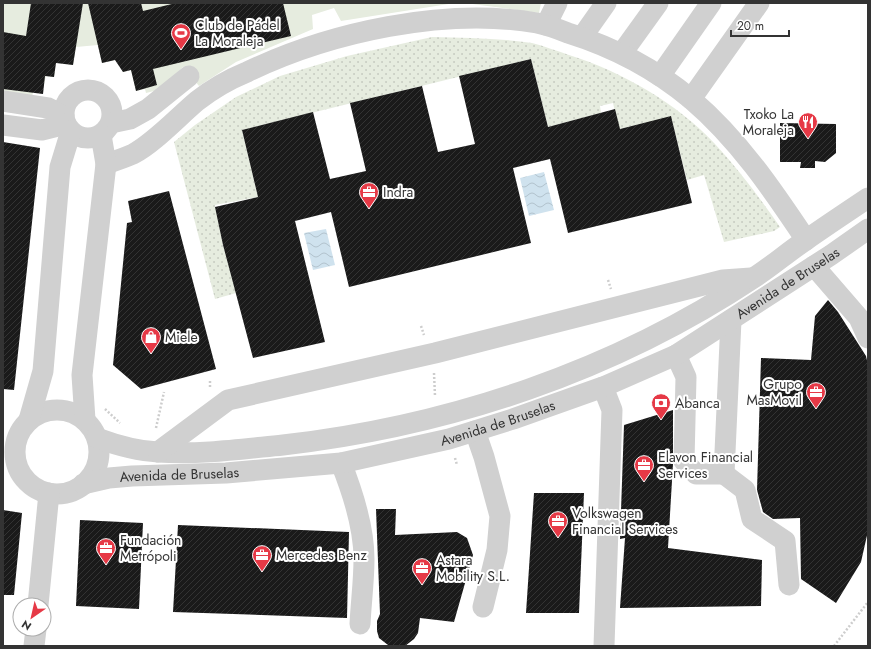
<svg xmlns="http://www.w3.org/2000/svg" width="871" height="649" viewBox="0 0 871 649" font-family="Jost,sans-serif">
<style>
.grass{fill:url(#grass-dots)}
.park{fill:#e6ecdf}
.water{fill:url(#water-waves)}
.building{fill:url(#building-hatch)}
.lines{fill:none;stroke-linecap:round;stroke-linejoin:round}
.path{stroke:#cdcdcd;stroke-width:2.5;stroke-dasharray:2 2;stroke-linecap:butt}
.minor{stroke:#d0d0d0;stroke-width:21}
.labels{text-anchor:middle;dominant-baseline:central;stroke-width:4;stroke-linejoin:round;paint-order:stroke}
.poi-label{font-size:14px;fill:#333;stroke:#fff;text-anchor:start}
.street-label{font-size:14px;fill:#333;stroke:#fff}
</style>
<defs>
<pattern id="grass-dots" width="8" height="8" patternUnits="userSpaceOnUse"><rect width="8" height="8" fill="#e6ecdf"/><path d="M2 2h.1M6 6h.1" fill="none" stroke="#c6cbc0" stroke-width="1.8" stroke-linecap="round"/></pattern>
<pattern id="water-waves" width="16" height="10" patternUnits="userSpaceOnUse"><rect width="16" height="10" fill="#cfe2ee"/><path d="M0 5q4-4 8 0t8 0" fill="none" stroke="#b2c2cd"/></pattern>
<pattern id="building-hatch" width="6" height="6" patternUnits="userSpaceOnUse"><rect width="6" height="6" fill="#1a1a1a"/><path d="M-1 1l2-2M0 6l6-6M5 7l2-2" fill="none" stroke="#333"/></pattern>
</defs>
<rect width="100%" height="100%" fill="#fff"/>
<!-- grass -->
<path class="grass" d="M 432,37 C 465,38 499,38 532,43 C 544,46 557,51 569,55 C 621,71 678,104 715,144 C 739,170 760,198 780,227 L 774,231 L 724,242 L 704,175 L 687,180 L 671,117 L 619,129 L 613,103 L 600,106 L 601,113 L 548,127 L 531,59 L 242,130 L 258,197 L 215,205 L 223,245 L 236,293 L 215,299 L 174,142 L 195,125 L 236,97 L 280,76 L 347,56 Z"/>
<!-- park -->
<path class="park" d="M 3,3 L 455,3 L 341,21 L 334,8 L 312,15 L 313,29 L 236,62 L 199,86 L 183,67 L 158,90 L 146,93 L 145,89 L 136,91 L 131,70 L 123,72 L 118,54 L 114,55 L 115,60 L 102,63 L 98,45 L 76,47 L 73,65 L 60,63 L 61,59 L 56,59 L 54,77 L 46,76 L 42,93 L 33,92 L 32,97 L 3,92 Z
M 465,3 L 541,3 L 539,13 Z"/>
<!-- water -->
<path class="water" d="M 544,172 L 554,210 L 529,216 L 520,178 Z
M 326,229 L 335,265 L 313,270 L 304,233 Z"/>
<!-- building -->
<path class="building" d="M 31,3 L 83,3 L 73,65 L 56,63 L 54,77 L 45,76 L 43,94 L 3,89 L 3,32 L 26,36 Z
M 88,3 L 141,3 L 143,11 L 176,3 L 283,3 L 291,36 L 153,69 L 157,85 L 136,91 L 131,70 L 123,72 L 115,60 L 102,63 Z
M 531,59 L 548,127 L 615,109 L 620,129 L 671,116 L 692,203 L 568,233 L 550,159 L 513,168 L 531,243 L 349,287 L 331,212 L 295,221 L 325,342 L 253,358 L 223,245 L 215,207 L 258,197 L 242,130 L 313,112 L 330,179 L 366,171 L 350,103 L 422,86 L 438,152 L 475,144 L 459,76 Z
M 780,123 L 836,124 L 836,153 L 825,162 L 815,161 L 815,168 L 800,168 L 801,162 L 780,162 Z
M 3,142 L 40,148 L 14,390 L 3,389 Z
M 169,191 L 216,369 L 141,389 L 113,365 L 127,223 L 132,222 L 128,201 Z
M 828,300 L 838,312 L 866,356 L 868,365 L 868,531 L 861,562 L 836,603 L 801,579 L 800,518 L 773,519 L 763,512 L 757,490 L 761,358 L 811,360 L 815,316 Z
M 673,410 L 673,464 L 668,548 L 762,560 L 761,606 L 620,608 L 625,538 L 620,539 L 624,425 Z
M 534,493 L 584,493 L 579,613 L 526,613 Z
M 376,509 L 396,509 L 395,535 L 457,532 L 467,538 L 473,555 L 454,622 L 420,618 L 418,633 L 414,639 L 405,646 L 388,645 L 379,638 L 377,631 L 377,621 L 380,614 Z
M 3,510 L 22,513 L 14,595 L 3,595 Z
M 80,520 L 143,523 L 139,609 L 76,606 Z
M 178,525 L 349,532 L 347,618 L 173,612 Z"/>
<g class="lines">
<!-- path -->
<path class="path" d="M 608,280 L 611,289
M 421,326 L 424,335
M 434,373 L 435,396
M 210,381 L 210,388
M 105,409 L 120,423
M 156,428 L 164,392
M 455,458 L 457,465
M 834,646 L 868,602"/>
<!-- minor -->
<g class="minor">
<path d="M 546,25 L 557,3"/>
<path d="M 582,37 L 606,3"/>
<path d="M 622,53 L 658,3"/>
<path d="M 660,76 L 711,3"/>
<circle cx="88" cy="114" r="24"/>
<path d="M 691,99 L 759,3"/>
<path d="M 3,101 L 48,108 L 64,116"/>
<path d="M 111,123 L 130,119 L 148,109 L 189,76"/>
<path d="M 3,125 L 42,130 L 66,124"/>
<path d="M 106,164 C 115,161 124,158 133,154 C 154,143 178,117 197,101 C 211,90 230,79 247,72 C 330,32 445,7 537,23 C 547,25 558,29 568,33 C 613,47 655,69 691,99 C 738,139 772,189 806,240"/>
<path d="M 814,266 L 859,318 L 868,338"/>
<path d="M 676,355 L 686,377 L 684,461 L 696,474 L 724,474 L 731,320"/>
<path d="M 603,387 L 612,410 L 604,646"/>
<circle cx="57" cy="452" r="42"/>
<path d="M 29,420 L 43,371 L 60,167 L 71,131"/>
<path d="M 85,420 L 82,375 L 106,164 L 101,135"/>
<path d="M 475,431 L 484,457 L 500,516 L 497,550 L 483,607"/>
<path d="M 97,438 C 116,445 137,451 158,452 C 199,455 242,449 283,445 C 450,426 614,371 755,277 C 772,266 788,252 806,240 C 826,226 847,212 868,198"/>
<path d="M 158,452 L 228,400 L 435,353 L 723,280 L 751,278"/>
<path d="M 341,463 C 353,493 364,527 364,559 C 364,581 361,603 360,624"/>
<path d="M 724,474 L 745,490 L 752,519 L 785,541 L 789,585"/>
<path id="s1" d="M 83,484 L 109,478 L 132,476 L 226,473 L 341,463 L 449,439 L 513,419 L 603,387 L 676,355 L 831,255 L 868,229"/>
<path d="M 38,605 L 49,493"/>
<path d="M 34,646 L 36,629"/>
</g>
</g>
<!-- icons -->
<defs>
<g id="stadium-pin" transform="scale(1)"><path d="M0 17L-7.5 6A9.5 9.5 0 1 1 7.5 6Z" fill="#e63946" stroke="#fff"/><path d="M0-5a6.5 5 0 1 0 0 10a6.5 5 0 1 0 0-10ZM-3.5-1.8h7v3.6h-7Z" fill="#fff"/></g>
<g id="restaurant-pin" transform="scale(1)"><path d="M0 17L-7.5 6A9.5 9.5 0 1 1 7.5 6Z" fill="#e63946" stroke="#fff"/><path d="M-5-6h1v4h1v-4h1v4h1v-4h1v5L-1.5 .5V6h-2V.5L-5-1ZM5-6V6H3V1.5H1.5Q1.5-4 5-6Z" fill="#fff"/></g>
<g id="office-pin" transform="scale(1)"><path d="M0 17L-7.5 6A9.5 9.5 0 1 1 7.5 6Z" fill="#e63946" stroke="#fff"/><path d="M-6-3h4V-5.5h4V-3h4V5H-6ZM-1-4.5V-3h2v-1.5ZM-6 0V1H6V0Z" fill="#fff"/></g>
<g id="shop-pin" transform="scale(1)"><path d="M0 17L-7.5 6A9.5 9.5 0 1 1 7.5 6Z" fill="#e63946" stroke="#fff"/><path d="M-5-2.5h2.3a2.7 3.5 0 0 1 5.4 0H5L5.5 6h-11ZM-1.5-2.5h3a1.5 2.3 0 0 0-3 0Z" fill="#fff"/></g>
<g id="bank-pin" transform="scale(1)"><path d="M0 17L-7.5 6A9.5 9.5 0 1 1 7.5 6Z" fill="#e63946" stroke="#fff"/><path d="M-6-4H6V4H-6ZM0-2.3a2.3 2.3 0 1 0 0 4.6a2.3 2.3 0 1 0 0-4.6Z" fill="#fff"/></g>
</defs>
<g fill-rule="evenodd">
<use href="#stadium-pin" x="181" y="33"/>
<use href="#restaurant-pin" x="808" y="122"/>
<use href="#office-pin" x="369" y="192"/>
<use href="#shop-pin" x="151" y="337"/>
<use href="#office-pin" x="816" y="392"/>
<use href="#bank-pin" x="661" y="403"/>
<use href="#office-pin" x="644" y="465"/>
<use href="#office-pin" x="558" y="521"/>
<use href="#office-pin" x="106" y="548"/>
<use href="#office-pin" x="262" y="555"/>
<use href="#office-pin" x="422" y="568"/>
</g>
<g class="labels">
<!-- poi labels -->
<g class="poi-label">
<text x="195" y="25">Club de Pádel<tspan x="195" dy="16">La Moraleja</tspan></text>
<text x="794" y="114" text-anchor="end">Txoko La<tspan x="794" dy="16">Moraleja</tspan></text>
<text x="383" y="192">Indra</text>
<text x="165" y="337">Miele</text>
<text x="802" y="384" text-anchor="end">Grupo<tspan x="802" dy="16">MasMovil</tspan></text>
<text x="675" y="403">Abanca</text>
<text x="658" y="457">Elavon Financial<tspan x="658" dy="16">Services</tspan></text>
<text x="572" y="513">Volkswagen<tspan x="572" dy="16">Financial Services</tspan></text>
<text x="120" y="540">Fundación<tspan x="120" dy="16">Metrópoli</tspan></text>
<text x="276" y="555">Mercedes Benz</text>
<text x="436" y="560">Astara<tspan x="436" dy="16">Mobility S.L.</tspan></text>
</g>
<!-- street labels -->
<g class="street-label">
<text stroke="none"><textPath href="#s1" startOffset="745">Avenida de Bruselas</textPath></text>
<text stroke="none"><textPath href="#s1" startOffset="421">Avenida de Bruselas</textPath></text>
<text stroke="none"><textPath href="#s1" startOffset="97">Avenida de Bruselas</textPath></text>
</g>
</g>
<!-- border -->
<rect width="871" height="649" fill="none" stroke="#333333" stroke-width="8"/>
<!-- north arrow -->
<g transform="translate(32 617) rotate(214)"><circle r="19" fill="#ffffff" stroke="#adadad"/>
<path d="M0-3L7 15L0 10L-7 15Z" fill="#e63946"/>
<text y="-6" font-size="11" font-weight="bold" text-anchor="middle" fill="#333333">N</text>
</g>
<!-- scale -->
<path d="M731 30v6h58v-6" fill="none" stroke="#333333" stroke-width="2"/>
<text x="737" y="30" font-size="12" fill="#333333" stroke="#ffffff" stroke-width="3" paint-order="stroke">20 m</text>
</svg>
